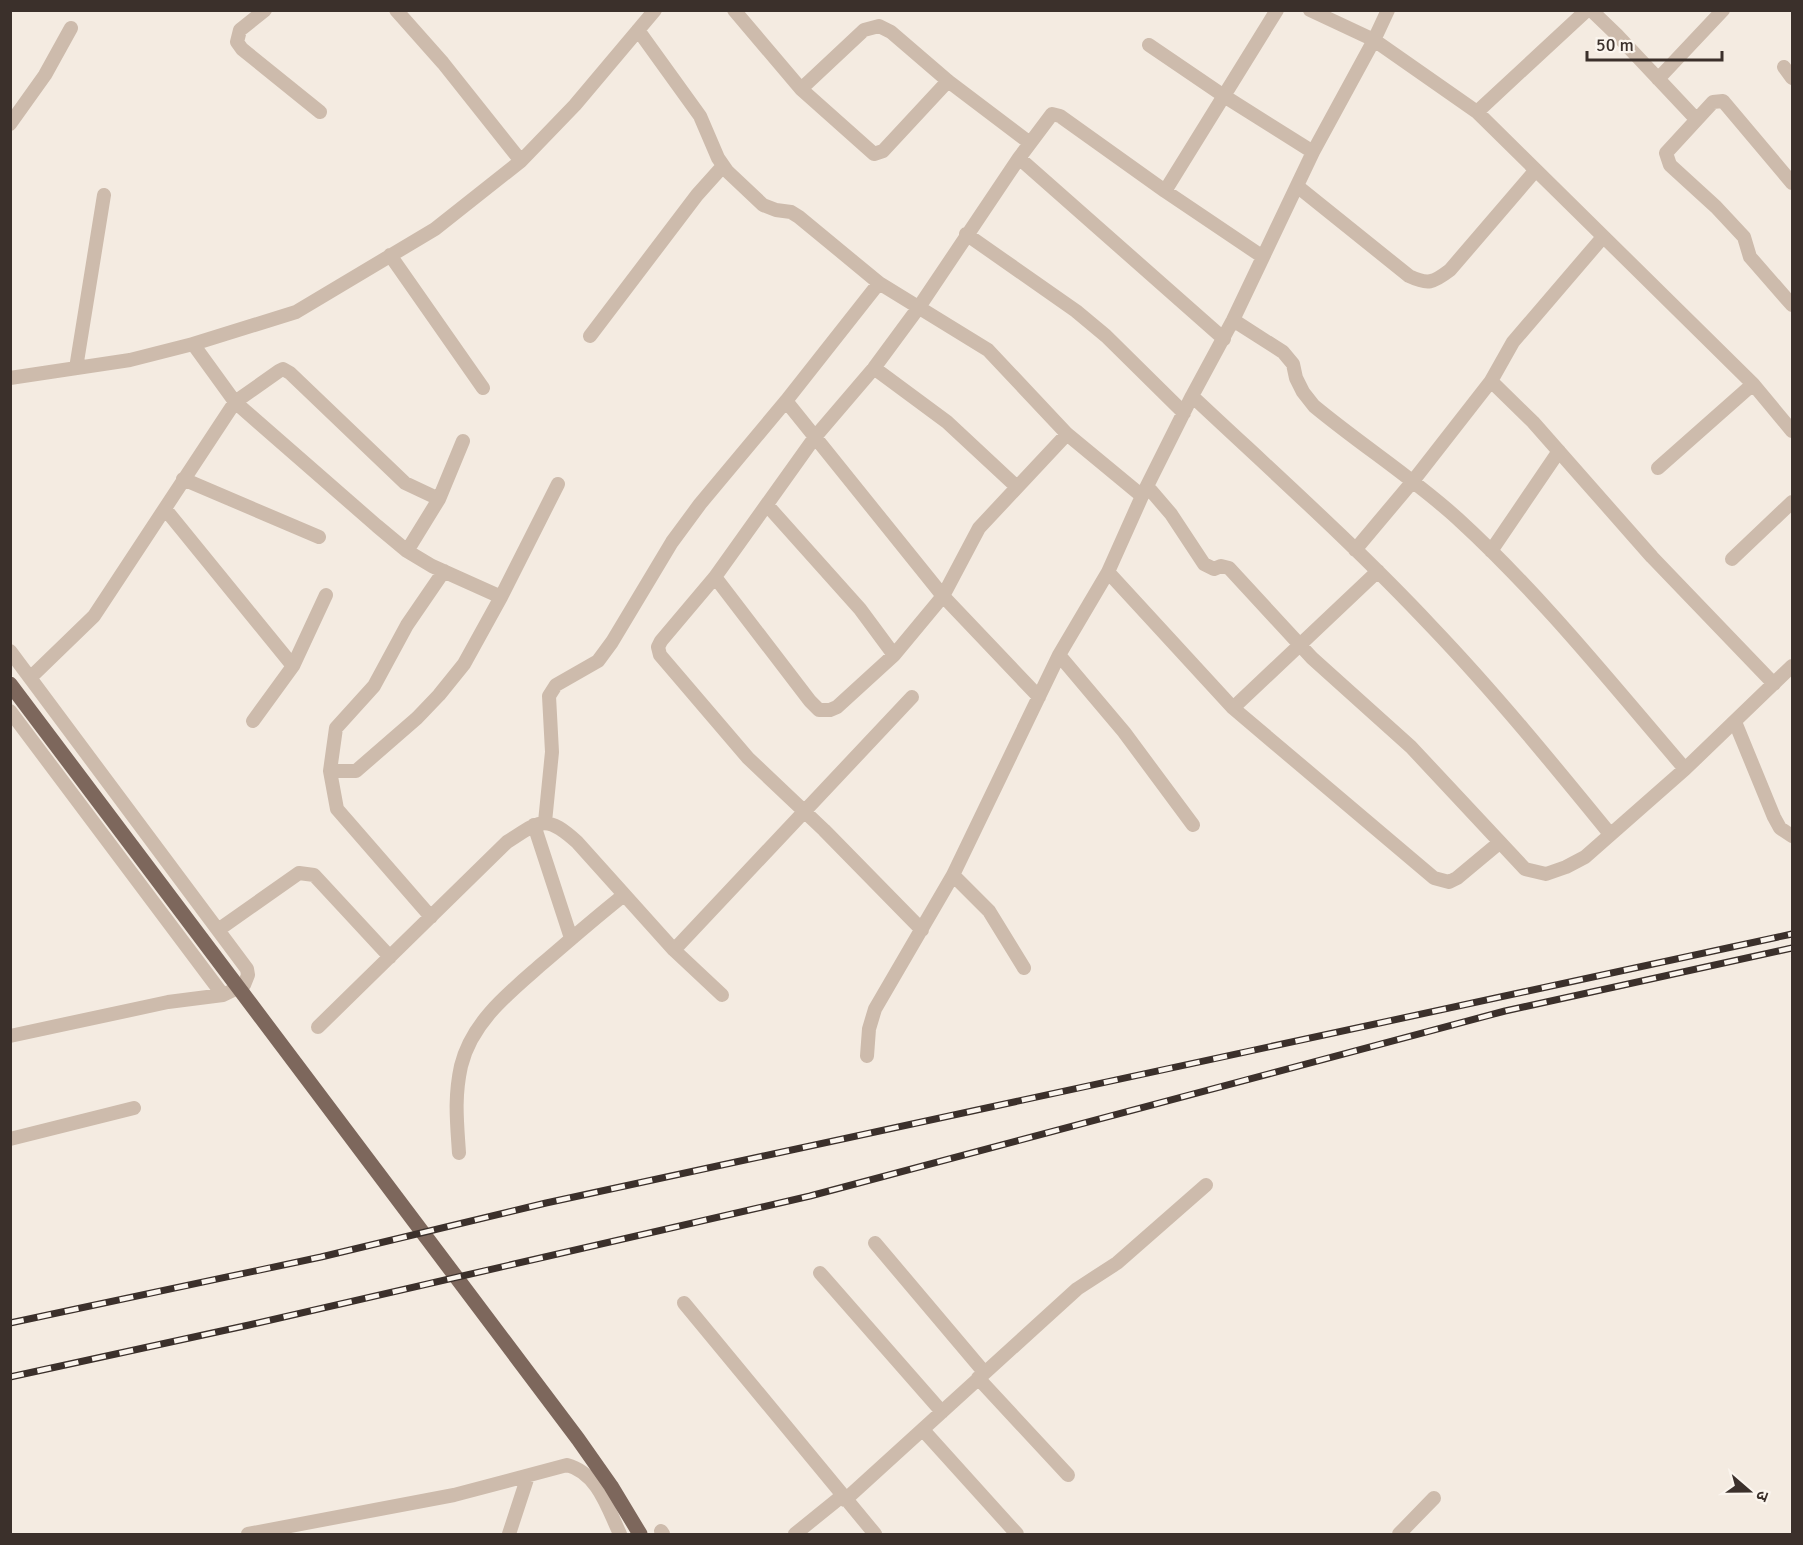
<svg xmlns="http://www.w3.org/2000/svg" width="1803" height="1545" viewBox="0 0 1803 1545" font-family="Signika,'Noto Sans Devanagari',sans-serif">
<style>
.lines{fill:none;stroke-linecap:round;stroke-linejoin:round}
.minor{stroke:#cdbbac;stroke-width:14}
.primary{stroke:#7d675c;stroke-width:15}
.rail-casing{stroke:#3b302b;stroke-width:7}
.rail{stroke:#fbf5ee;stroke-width:4.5;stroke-dasharray:14;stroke-linecap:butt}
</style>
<rect width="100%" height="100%" fill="#f4ebe1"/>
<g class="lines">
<!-- minor -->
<path class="minor" d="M 265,10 L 240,30 L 237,42 L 242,49 L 320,112
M 396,10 L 443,63 L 521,161
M 734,10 L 801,89 L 874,154 L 883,151 L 948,81
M 1310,10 L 1374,40 L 1477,112 L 1753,384 L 1792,431
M 1591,10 L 1617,35 L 1696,119
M 638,30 L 700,116 L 718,158 L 727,171 L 763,205 L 776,210 L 791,212 L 799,217 L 879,283 L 988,350 L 1067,434 L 1142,496
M 1149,45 L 1224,96 L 1313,152
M 1784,67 L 1792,78
M 1658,79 L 1723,10
M 801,89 L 864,30 L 879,26 L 891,32 L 948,81 L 1030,143
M 1477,112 L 1587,10
M 10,124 L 45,75 L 71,28
M 1019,158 L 1224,339
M 1792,183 L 1723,101 L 1713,102 L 1666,153 L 1670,165 L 1716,207 L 1744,237 L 1750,257 L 1792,305
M 1297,186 L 1409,276 C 1428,285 1433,283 1450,270 L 1535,171
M 1165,191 L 1277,10
M 966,234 L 1076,311 L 1106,336 L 1184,413
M 1603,237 L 1513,342 L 1491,381 L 1533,422 L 1652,557 L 1774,684
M 390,255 L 483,388
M 1233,320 L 1283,352 L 1293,364 L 1296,378 L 1303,392 L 1314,406 C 1361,445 1413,478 1458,519 C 1541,595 1612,684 1685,769
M 590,336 L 697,195 L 723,166
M 193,344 L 235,402 L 377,526 L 407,551 L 432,566 L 501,597
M 76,368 L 104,195
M 874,368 L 947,422 L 1017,487
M 10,378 L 130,360 L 193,344 L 296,312 L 435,229 L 521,161 L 575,105 L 655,10
M 1192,396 C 1273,472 1356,546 1432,627 C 1495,693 1553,764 1610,834
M 786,401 L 943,596 L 1039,697
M 1658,468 L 1753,384
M 183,479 L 319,537
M 1147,486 L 1171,514 L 1204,564 L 1214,569 L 1221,566 L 1229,568 L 1312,658 L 1411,747 L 1525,869 L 1546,874 L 1566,867 L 1585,857 L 1685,769 L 1792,666
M 767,505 L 860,609 L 894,655
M 166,510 L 293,666
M 1355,550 L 1413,481 L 1491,381
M 407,551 L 439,499 L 463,441
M 1491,551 L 1559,451
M 1732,559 L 1792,502
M 444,571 L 407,625 L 374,686 L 336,728 L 330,771 L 356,771 L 417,718 L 439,695 L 464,664 L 501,597 L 558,484
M 1108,572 L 1233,708 L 1434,878 L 1449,882 L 1457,878 L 1499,843
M 715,577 L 810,701 L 819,710 L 830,710 L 837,707 L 894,655 L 943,596 L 979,528 L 1067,434
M 10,651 L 247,969 L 248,975 L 244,985 L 223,995 L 168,1002 L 10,1036
M 1059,655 L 1124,732 L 1193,825
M 30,678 L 94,616 L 235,402 L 279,371 L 283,369 L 290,373 L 405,483 L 439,499
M 1233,708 L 1378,571
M 10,711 L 223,995
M 253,721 L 293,666 L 326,595
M 1735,722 L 1774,817 L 1780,828 L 1792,836
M 330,771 L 337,809 L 431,917
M 545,822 L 552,752 L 549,696 L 556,685 L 598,661 L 612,642 L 672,542 L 700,504 L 786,401 L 879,283
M 534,825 L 571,938
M 218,930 L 299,873 L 314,875 L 390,957
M 922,930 L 824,830 L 748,758 L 660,655 L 658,647 L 661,641 L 715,577 L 815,437 L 874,368 L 919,307 L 1019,158 L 1052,114 L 1060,116 L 1165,191 L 1263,257
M 674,950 L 912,697
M 1024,968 L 989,911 L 953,875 L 1059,655 L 1108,572 L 1142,496 L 1192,396 L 1233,320 L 1313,152 L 1374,40 L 1388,10
M 318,1027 L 507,842 C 540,821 545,813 577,842 L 674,950 L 722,995
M 867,1056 L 869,1029 L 875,1009 L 953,875
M 10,1139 L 134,1108
M 459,1153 C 457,1122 454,1098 461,1066 C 472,1021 510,992 543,963 C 570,940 596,917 624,895
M 875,1243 L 984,1372
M 820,1273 L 942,1412
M 684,1303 L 875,1534
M 978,1378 L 1068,1475
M 923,1430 L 1017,1534
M 845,1500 L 1077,1289 L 1117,1263 L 1206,1185
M 661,1531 L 663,1534
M 248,1534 L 454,1495 L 567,1465 C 598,1473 608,1509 620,1534
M 509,1534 L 528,1476
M 795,1534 L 842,1496
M 1399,1534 L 1434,1498"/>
<!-- primary -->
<path class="primary" d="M 10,684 L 578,1439 L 611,1486 L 640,1534"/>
<!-- rail casing -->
<g class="rail-casing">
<path id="rail" d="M 10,1323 L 321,1257 L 546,1203 L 1792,934
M 10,1377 L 249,1325 L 810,1196 L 1505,1011 L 1792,948"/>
</g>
<!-- rail -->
<use href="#rail" class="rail"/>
</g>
<!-- border -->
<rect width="1803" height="1545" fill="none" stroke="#3b302b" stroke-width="24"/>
<!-- north arrow -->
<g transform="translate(1749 1491) rotate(110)" stroke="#fbf5ee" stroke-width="4.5" paint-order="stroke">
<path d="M0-4.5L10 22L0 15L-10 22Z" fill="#3b302b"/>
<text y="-9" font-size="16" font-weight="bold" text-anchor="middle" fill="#3b302b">उ</text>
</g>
<!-- scale -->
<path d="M1587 51v9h135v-9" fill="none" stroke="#3b302b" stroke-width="3"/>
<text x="1596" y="51" font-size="18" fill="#3b302b" stroke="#fbf5ee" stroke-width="4.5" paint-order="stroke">50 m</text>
</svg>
